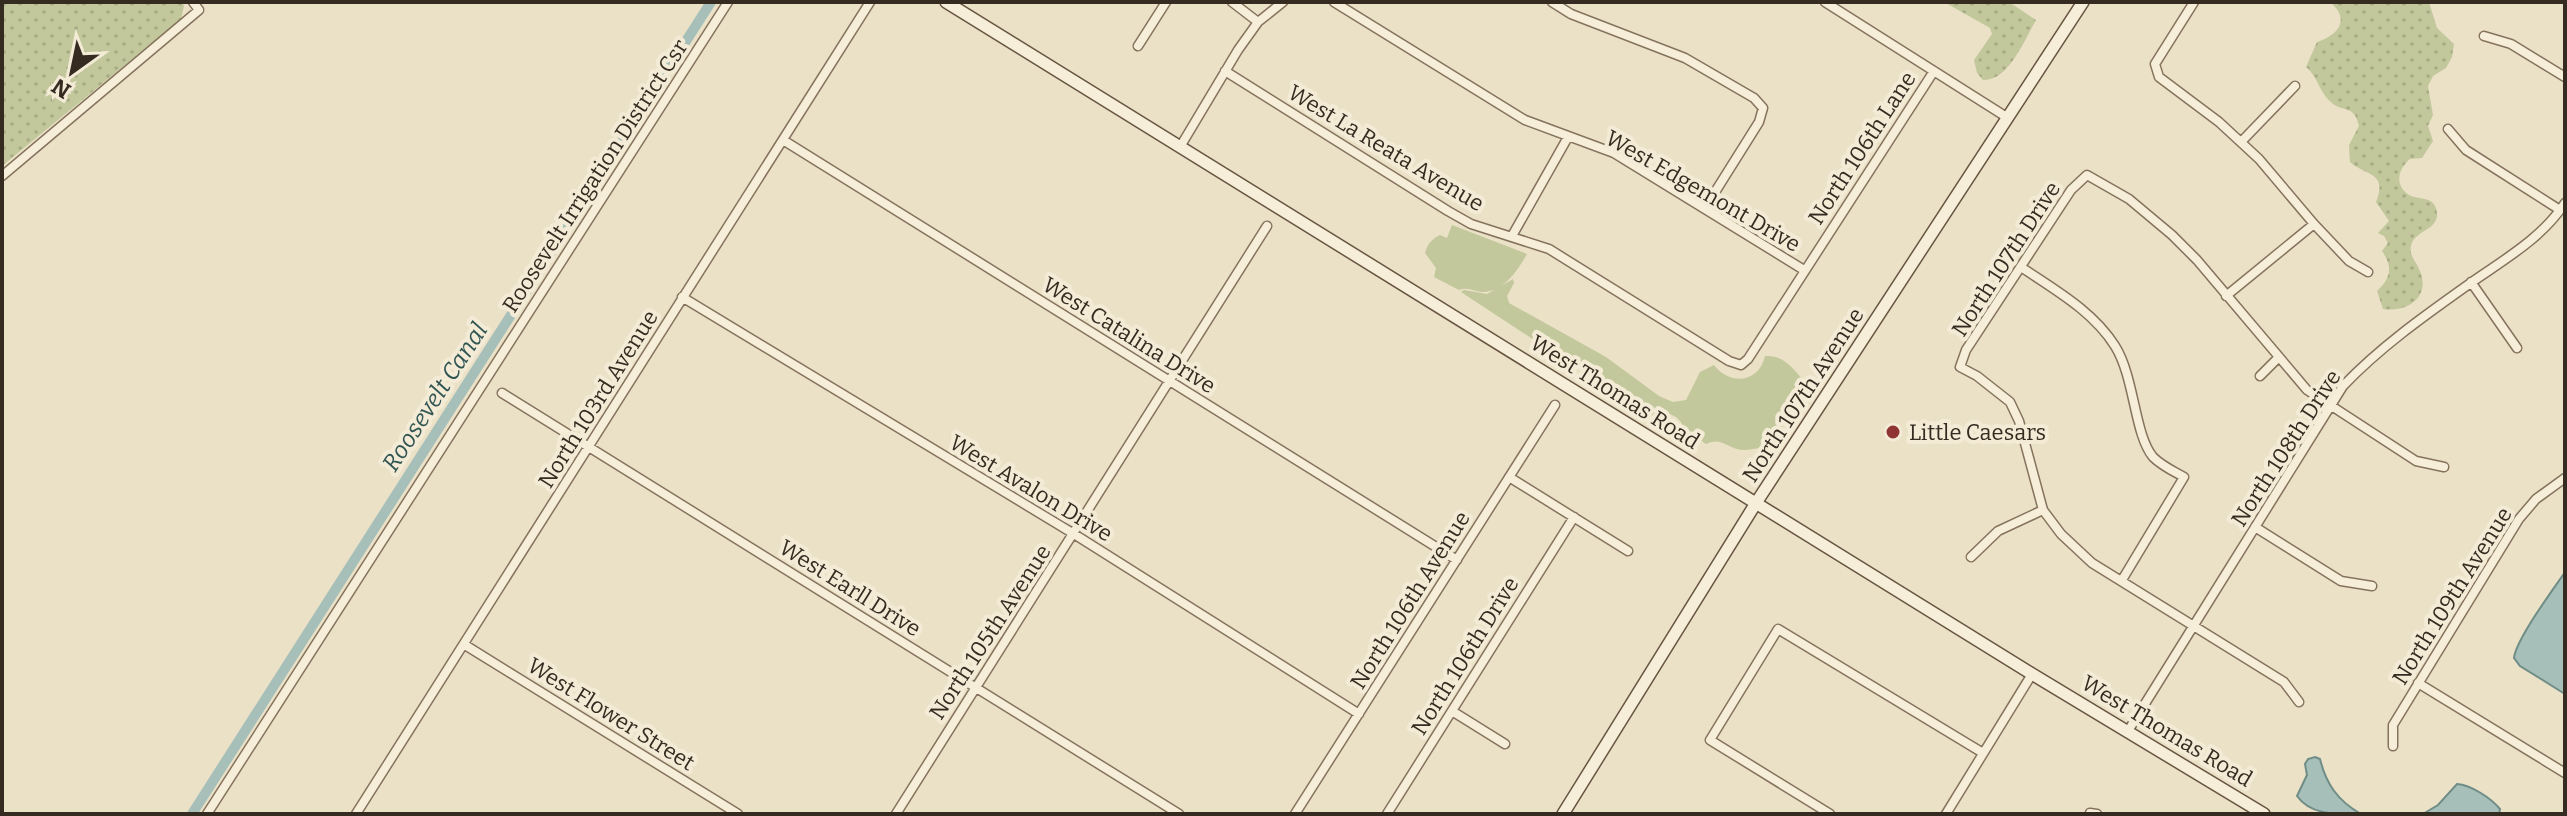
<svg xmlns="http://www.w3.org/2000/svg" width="2567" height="816" viewBox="0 0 2567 816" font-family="Bitter,serif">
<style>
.grass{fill:#c2c89b}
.park{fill:url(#park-dots)}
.water{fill:#a7bfb9;stroke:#6f8d86;stroke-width:2}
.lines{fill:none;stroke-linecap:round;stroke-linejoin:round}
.canal{stroke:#a7bfb9;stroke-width:10}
.minor-casing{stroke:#85735d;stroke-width:11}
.secondary-casing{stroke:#675541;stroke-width:14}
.minor{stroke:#f6eed9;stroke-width:8}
.secondary{stroke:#f6eed9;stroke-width:11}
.poi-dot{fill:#8f3432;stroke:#f3ebd6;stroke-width:3}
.labels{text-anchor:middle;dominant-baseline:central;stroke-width:8;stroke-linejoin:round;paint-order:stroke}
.street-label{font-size:22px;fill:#362b20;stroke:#f3ebd6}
.poi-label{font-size:22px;fill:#362b20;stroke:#f3ebd6;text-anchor:start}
.water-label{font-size:24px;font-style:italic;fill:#315553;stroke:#f3ebd6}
</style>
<defs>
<pattern id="park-dots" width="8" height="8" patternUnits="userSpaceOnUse" patternTransform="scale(2)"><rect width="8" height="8" fill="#c2c89b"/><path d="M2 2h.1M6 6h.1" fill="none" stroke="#a7ac85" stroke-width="1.8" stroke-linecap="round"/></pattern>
</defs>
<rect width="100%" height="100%" fill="#ebe1c7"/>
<!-- grass -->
<path class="grass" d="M 1452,225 L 1527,254 C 1518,270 1504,291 1484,292 C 1474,292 1469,286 1459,290 L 1434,277 L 1436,268 L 1425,253 C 1427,244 1432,239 1440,235 L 1447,238 Z
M 1513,279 L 1514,283 L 1507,296 L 1509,303 L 1606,357 L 1659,396 L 1673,402 L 1686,400 L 1700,372 L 1714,365 C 1730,386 1759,383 1765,356 C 1786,355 1793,370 1807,384 L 1768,450 C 1759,446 1753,450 1743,450 C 1728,449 1721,436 1706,444 L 1684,429 L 1681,422 L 1676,417 L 1670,414 L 1656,418 L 1608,383 L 1554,353 L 1461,292 L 1464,290 L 1487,294 Z"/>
<!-- park -->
<path class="park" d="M 2,2 L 182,2 L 184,6 L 181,19 L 2,166 Z
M 1944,2 L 2009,2 L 2036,20 C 2025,39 2008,82 1983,80 L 1977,73 L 1974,60 L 1992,34 L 1990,28 Z
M 2334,2 L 2429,2 L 2437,28 L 2454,44 L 2452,57 L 2446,68 L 2433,76 L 2428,86 L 2433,115 L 2428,126 L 2433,141 L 2422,158 L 2410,159 C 2398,169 2394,185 2409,195 C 2418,200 2432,196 2436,208 C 2443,231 2414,229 2411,246 C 2409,256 2416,261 2419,269 C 2432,296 2408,313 2383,309 L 2377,291 C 2391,278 2393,267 2382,251 L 2388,243 L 2384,236 L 2378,233 L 2389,221 L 2376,202 C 2388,172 2366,176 2350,162 L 2349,145 L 2359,126 C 2354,104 2344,113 2332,103 C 2318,91 2319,78 2306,67 L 2317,42 C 2337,36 2351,20 2331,3 Z"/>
<!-- water -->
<path class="water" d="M 2565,572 L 2565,694 L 2520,666 L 2514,658 C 2516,639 2553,590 2565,572 Z
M 2315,757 L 2320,759 C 2326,784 2338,801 2361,814 C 2338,814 2311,816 2297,796 L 2307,775 L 2305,764 L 2308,759 Z
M 2457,784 C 2471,785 2491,798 2500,809 L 2499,814 L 2423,814 L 2438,805 Z"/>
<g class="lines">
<!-- canal -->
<path class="canal" d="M 192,814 L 711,2"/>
<!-- minor casing -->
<g class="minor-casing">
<path id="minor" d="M 1232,2 L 1258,22
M 1334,2 L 1525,120 L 1614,153 L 1804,270
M 1552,2 L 1571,14 L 1685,58 L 1754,98 L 1763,108 L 1759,122 L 1705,208
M 1825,2 L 2008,118
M 2194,2 L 2155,64 L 2159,77 L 2219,122 L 2259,159 L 2314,224 L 2349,261 L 2368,272
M 2484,36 L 2511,44 L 2565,77
M 1138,46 L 1166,2
M 1225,71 L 1448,211 L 1471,224 L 1549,249 L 1729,361 L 1741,365 L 1748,359 L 1934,71
M 2448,129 L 2466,150 L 2560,210
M 783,140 L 1457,560
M 2241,142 L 2295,86
M 1180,147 L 1238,50 L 1258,22 L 1283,2
M 2,176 L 199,10 L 193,2
M 1512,236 L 1568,137
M 2021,267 C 2055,290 2093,311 2115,346 C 2135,378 2134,434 2153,457 C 2162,466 2173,471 2184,477 L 2122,580
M 2471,282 L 2517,348
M 2226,296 L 2314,224
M 682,297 L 1074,534 L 1359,714
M 2260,376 L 2279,357
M 502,393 L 1179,814
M 1509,477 L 1628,551
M 2255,527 L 2341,581 L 2372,586
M 1971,557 L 1998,531 L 2043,510
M 465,645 L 738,814
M 2418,683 L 2565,773
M 2299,702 L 2284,682 L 2092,563 L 2061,534 L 2043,510 L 2019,421 L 2010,402 L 1977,376 L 1960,367 L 1966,350 L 2071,190 L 2087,175 L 2129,199 L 2172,235 L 2197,260 L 2307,390 L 2416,461 L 2444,467
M 1452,711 L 1505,744
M 2128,731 L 2343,386 C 2381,346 2427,314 2472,282 C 2505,259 2542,238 2565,203
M 2393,746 L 2393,725 L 2519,519 L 2536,499 L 2565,478
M 2090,813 L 2097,814
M 207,814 L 728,2
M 356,814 L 870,2
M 896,814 L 1267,226
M 1295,814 L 1555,405
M 1387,814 L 1574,517
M 1830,814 L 1710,740 L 1778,629 L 1983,753
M 1946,814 L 2032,674"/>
</g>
<!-- secondary casing -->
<g class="secondary-casing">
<path id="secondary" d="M 946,2 L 2032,674 L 2264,814
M 1563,814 L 1756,503 L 2083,2"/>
</g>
<!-- minor -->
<use href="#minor" class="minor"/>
<!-- secondary -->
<use href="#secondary" class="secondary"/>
</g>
<!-- markers -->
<circle class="poi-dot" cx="1893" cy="432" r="8"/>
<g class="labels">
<!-- street labels -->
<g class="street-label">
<text transform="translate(1386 148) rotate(31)">West La Reata Avenue</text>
<text transform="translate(1862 148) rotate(-57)">North 106th Lane</text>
<text transform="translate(595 176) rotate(-57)">Roosevelt Irrigation District Csr</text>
<text transform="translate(1703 191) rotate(30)">West Edgemont Drive</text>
<text transform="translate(2006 259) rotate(-57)">North 107th Drive</text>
<text transform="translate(1129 335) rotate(32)">West Catalina Drive</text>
<text transform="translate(1615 392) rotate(32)">West Thomas Road</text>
<text transform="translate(1803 395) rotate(-57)">North 107th Avenue</text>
<text transform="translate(598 399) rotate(-58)">North 103rd Avenue</text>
<text transform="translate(2286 448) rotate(-57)">North 108th Drive</text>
<text transform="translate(1031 488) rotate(31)">West Avalon Drive</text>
<text transform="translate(850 588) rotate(32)">West Earll Drive</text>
<text transform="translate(2452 596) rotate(-58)">North 109th Avenue</text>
<text transform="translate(1410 600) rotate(-58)">North 106th Avenue</text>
<text transform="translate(990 632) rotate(-57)">North 105th Avenue</text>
<text transform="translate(1465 656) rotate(-58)">North 106th Drive</text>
<text transform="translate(611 714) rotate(32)">West Flower Street</text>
<text transform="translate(2167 731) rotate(31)">West Thomas Road</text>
</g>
<!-- poi labels -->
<g class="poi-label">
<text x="1909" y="432">Little Caesars</text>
</g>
<!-- water labels -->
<g class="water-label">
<text transform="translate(435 397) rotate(-57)">Roosevelt Canal</text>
</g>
</g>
<!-- border -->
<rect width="2567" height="816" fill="none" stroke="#362b20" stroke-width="8"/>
<!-- north arrow -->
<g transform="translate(72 72) rotate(213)" stroke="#f3ebd6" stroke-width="6" paint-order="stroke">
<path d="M0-6L14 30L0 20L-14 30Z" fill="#362b20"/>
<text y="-12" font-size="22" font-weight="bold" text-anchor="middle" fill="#362b20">N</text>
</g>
</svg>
